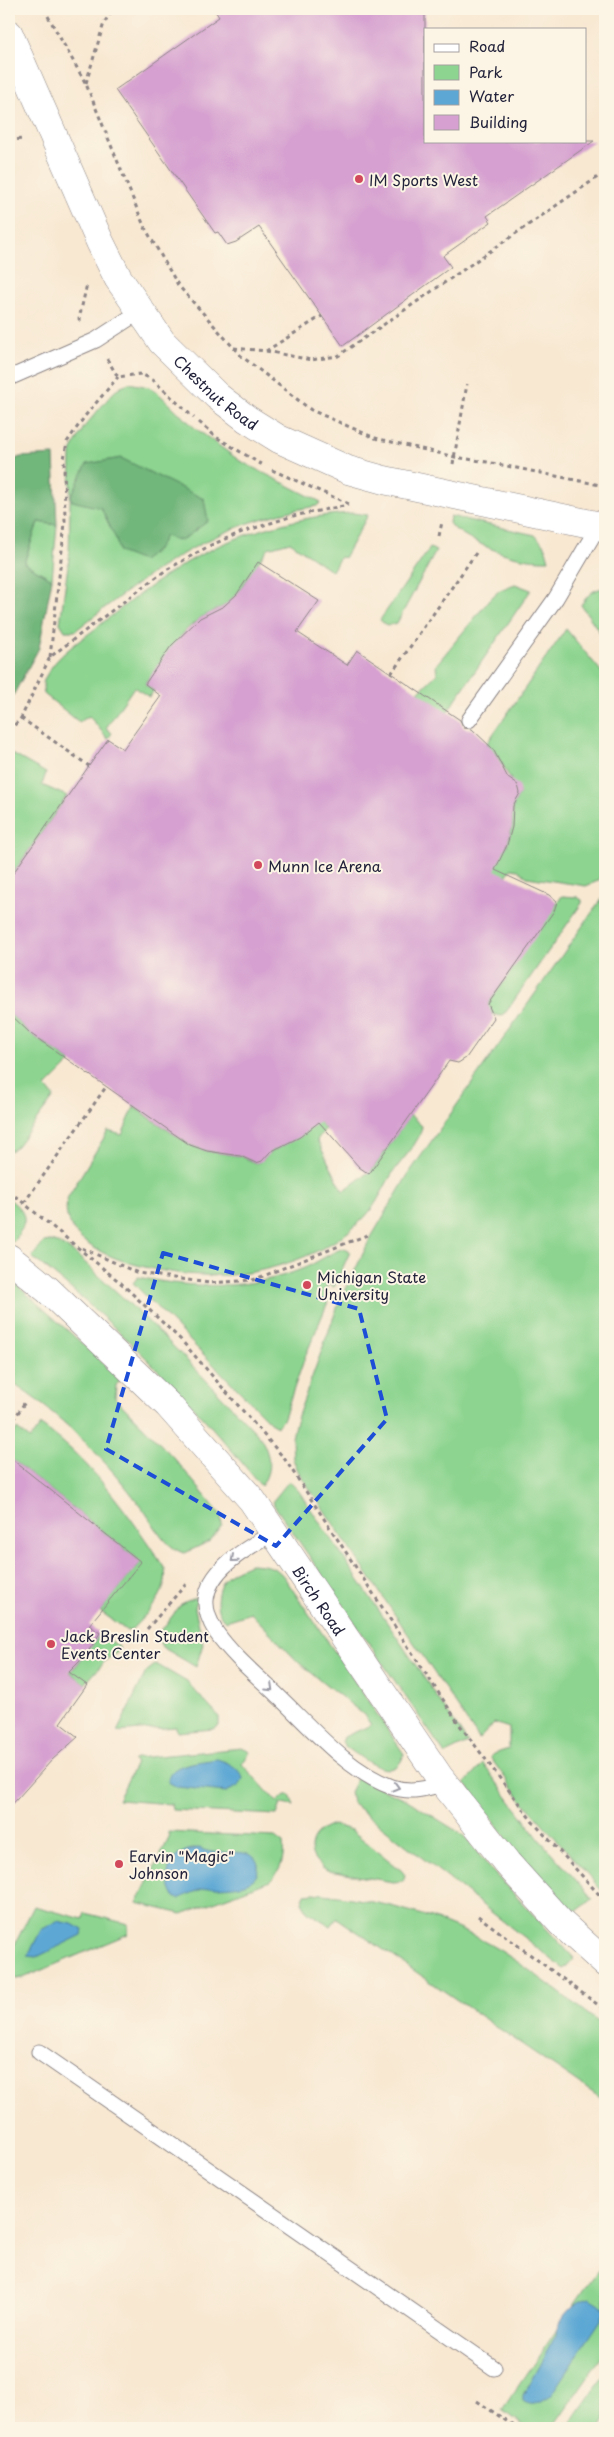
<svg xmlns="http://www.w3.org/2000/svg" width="614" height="2437" viewBox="0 0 614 2437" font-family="'Playpen Sans',sans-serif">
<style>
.green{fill:#8cd48f;stroke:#577b65}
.forest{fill:#71b67a;stroke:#4a6c5a}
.water{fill:#5ca7d4;stroke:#3f6488}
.building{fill:#d6a0d0}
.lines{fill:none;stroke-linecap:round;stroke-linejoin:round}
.service-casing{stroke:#8d8586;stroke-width:17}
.minor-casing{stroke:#8d8586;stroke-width:29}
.path{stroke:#8d8586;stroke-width:3;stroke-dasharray:4 4;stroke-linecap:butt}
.service{stroke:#fff;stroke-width:15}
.minor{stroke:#fff;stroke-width:28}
.oneway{stroke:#9c9ca7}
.marked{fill:none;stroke:#1d4ed8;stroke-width:4;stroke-dasharray:10 6;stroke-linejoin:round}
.poi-dot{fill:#d1495b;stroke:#fcf5e5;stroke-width:2}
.labels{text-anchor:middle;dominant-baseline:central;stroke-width:4;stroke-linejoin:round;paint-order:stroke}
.poi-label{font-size:15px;fill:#22223b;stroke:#fcf5e5;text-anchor:start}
.street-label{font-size:15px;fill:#22223b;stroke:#fcf5e5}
</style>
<rect width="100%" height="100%" fill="#fcf5e5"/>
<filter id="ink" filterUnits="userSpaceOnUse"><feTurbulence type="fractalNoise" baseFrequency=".02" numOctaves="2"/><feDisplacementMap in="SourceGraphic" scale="10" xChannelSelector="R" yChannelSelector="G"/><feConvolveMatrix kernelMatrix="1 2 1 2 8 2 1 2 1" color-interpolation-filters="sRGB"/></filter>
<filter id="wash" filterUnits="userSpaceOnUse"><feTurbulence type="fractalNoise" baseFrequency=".0096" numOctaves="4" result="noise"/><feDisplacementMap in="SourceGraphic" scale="20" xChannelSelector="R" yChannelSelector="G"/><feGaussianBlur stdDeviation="1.12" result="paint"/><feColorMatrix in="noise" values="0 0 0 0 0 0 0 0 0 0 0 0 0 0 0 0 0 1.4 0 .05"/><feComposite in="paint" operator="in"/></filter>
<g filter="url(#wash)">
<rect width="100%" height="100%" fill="#f8e8d2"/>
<!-- green -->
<path class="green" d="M 129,383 L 149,387 L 157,392 L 195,428 L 240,461 L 321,502 L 317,506 C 215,522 154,569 75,631 L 65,631 L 60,623 L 69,558 L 71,452 L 84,427 L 112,394 L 121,386 Z
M 353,513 L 368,515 L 344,558 L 340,557 L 332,571 L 290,542 L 268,548 L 237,594 L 224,606 L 200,618 L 186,630 L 145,684 L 154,691 L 149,697 L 134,687 L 106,728 L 112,733 L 108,739 L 89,716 L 79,722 L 44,694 C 43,688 42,682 46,676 C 56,656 78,642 95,629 C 133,598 173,567 218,546 C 259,528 308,515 353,513 Z
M 450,516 L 535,535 L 545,546 L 549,560 C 514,561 480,547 452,527 L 449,523 Z
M 38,522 L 57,525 L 52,579 L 24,563 Z
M 430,548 L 436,551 L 397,623 L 387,626 L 380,620 Z
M 515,584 L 531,590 L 447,712 L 418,692 L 437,674 L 436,665 L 491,598 L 500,590 Z
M 605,588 L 605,635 L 603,637 L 581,605 C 588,595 592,589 605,588 Z
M 566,629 L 605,676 L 605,870 L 598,881 L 586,886 L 527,877 L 518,870 L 511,869 L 504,879 L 492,871 L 507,845 L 512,827 L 513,806 L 520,793 C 507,777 501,757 487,743 Z
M 9,752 L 46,773 L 42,785 L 67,796 L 9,879 Z
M 605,894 L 605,1890 L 603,1892 L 519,1797 L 490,1757 L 493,1754 L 509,1749 L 509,1728 L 494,1723 L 479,1739 L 299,1473 L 293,1459 L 292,1438 L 295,1424 L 337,1308 L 370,1239 L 409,1173 Z
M 562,896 L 577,897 L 582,900 L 582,903 L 506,1012 L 500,1016 L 492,1014 L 487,1006 Z
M 9,1013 L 31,1034 L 71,1062 L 46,1087 L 54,1097 L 17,1146 L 9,1152 Z
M 134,1107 L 190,1145 L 207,1151 L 240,1156 L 256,1163 C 264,1161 266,1155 272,1151 C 289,1142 304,1136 318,1120 L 325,1129 L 317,1140 L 343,1191 L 373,1169 L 410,1115 L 422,1126 C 420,1143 401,1160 392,1174 C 385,1185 380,1197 373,1207 C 353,1235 313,1256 281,1265 C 255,1273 228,1277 202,1275 C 162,1274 51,1255 68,1197 L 108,1131 L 122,1135 Z
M 9,1199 C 29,1214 28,1222 13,1242 L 9,1238 Z
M 50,1241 C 70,1245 85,1263 99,1276 C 156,1326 208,1382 260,1437 C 270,1454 273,1469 261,1486 C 193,1401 117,1324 32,1257 L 44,1242 Z
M 344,1248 L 349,1250 L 349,1254 L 334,1287 L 328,1284 L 324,1293 L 330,1297 L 305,1357 L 283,1420 L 277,1426 L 270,1422 L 133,1283 L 138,1277 C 194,1289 249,1290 302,1269 C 317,1263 329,1253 344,1248 Z
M 9,1278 L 95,1355 L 120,1381 L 116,1385 L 115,1398 L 174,1458 L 221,1515 L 222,1525 L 210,1541 L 185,1553 C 164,1549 152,1519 139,1504 C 103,1456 59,1413 9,1381 Z
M 41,1425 C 91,1460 132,1518 165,1569 C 169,1594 148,1612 132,1629 L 127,1631 L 100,1611 L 141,1562 L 9,1457 L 9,1448 L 12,1443 L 9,1441 L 17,1429 L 30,1439 Z
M 289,1481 L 298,1490 L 468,1743 L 445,1754 L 272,1502 Z
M 250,1564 C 265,1565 275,1565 284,1577 L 404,1754 C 395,1786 362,1758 346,1747 L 342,1742 L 344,1737 L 371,1725 L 364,1715 L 298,1662 L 251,1613 L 226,1621 C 212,1612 216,1585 228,1575 C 235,1570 243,1567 250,1564 Z
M 197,1597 L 195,1608 L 203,1644 L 196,1667 L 162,1647 L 157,1636 L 182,1603 Z
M 100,1633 L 119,1647 L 119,1651 L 106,1660 L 85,1684 L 70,1672 L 86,1655 Z
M 156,1664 L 187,1682 L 219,1717 L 219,1726 L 214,1729 L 177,1732 L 176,1727 L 117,1732 L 146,1672 Z
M 242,1748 L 250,1752 L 242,1764 L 277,1802 L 285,1795 L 290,1795 L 294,1806 L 281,1804 L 277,1815 L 172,1810 L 171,1804 L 118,1800 L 136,1763 L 133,1761 L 137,1758 Z
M 483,1764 L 539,1839 L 593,1899 L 573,1914 L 515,1850 L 465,1783 Z
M 357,1778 L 404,1798 L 463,1835 L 493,1872 L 574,1958 L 564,1969 L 352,1803 L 350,1792 Z
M 333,1825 L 351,1830 L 401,1870 L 405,1875 L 403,1881 L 393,1882 L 329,1871 C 303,1858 306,1833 333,1825 Z
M 168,1832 L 275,1837 L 283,1843 C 285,1857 281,1872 270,1881 L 182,1914 L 137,1903 L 170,1836 Z
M 314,1893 C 381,1900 443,1916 501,1951 C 537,1974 571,2002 605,2027 L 605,2101 L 337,1918 L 331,1926 L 308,1912 L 302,1902 L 305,1894 Z
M 34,1906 L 83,1919 L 85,1913 L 128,1924 L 128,1934 L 23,1978 L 16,1979 L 9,1976 L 9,1956 Z
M 605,2264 L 605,2352 L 552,2428 L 526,2428 L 502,2410 L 575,2303 L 598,2270 Z
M 605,2374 L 605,2420 L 600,2428 L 567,2428 Z"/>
<!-- forest -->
<path class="forest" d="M 54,455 L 57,525 L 38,522 L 24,563 L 52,579 L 39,648 L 9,703 L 9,462 L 20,457 Z
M 121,458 L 204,499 L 208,521 L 181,541 L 165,536 L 157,550 L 142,561 L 119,552 L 116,539 L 101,508 L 72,501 L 71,496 L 87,464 Z"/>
<!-- water -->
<path class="water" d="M 217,1759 C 229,1763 237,1766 243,1778 L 239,1786 L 226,1792 L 177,1787 L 168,1782 C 168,1762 203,1762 217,1759 Z
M 199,1848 C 216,1857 232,1849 248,1854 C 253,1855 257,1860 258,1865 C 261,1891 222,1885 207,1888 C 197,1890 188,1895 178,1899 L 174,1897 C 160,1873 171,1850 199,1848 Z
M 57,1921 L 72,1924 L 83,1930 L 82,1935 L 37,1957 L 28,1956 L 41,1930 Z
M 590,2298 L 600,2304 L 605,2310 L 601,2320 L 550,2396 C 541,2402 533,2408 523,2401 L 523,2395 L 556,2335 C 559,2318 573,2301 590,2298 Z"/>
<g id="blocks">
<!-- building -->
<path class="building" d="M 214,9 L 425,9 L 425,141 L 594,141 L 487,216 L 491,222 L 443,256 L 451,267 L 343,346 L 259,227 L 236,242 L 227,245 L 218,232 L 215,233 L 115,90 L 219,17 Z
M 258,562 L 319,601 L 297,632 L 347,665 L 357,650 L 460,720 L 464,728 L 472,729 L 493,749 L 508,778 L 518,785 L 520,793 L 513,806 L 512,827 L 507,845 L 495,870 L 549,895 L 557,902 L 554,911 L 488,1004 L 494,1018 L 466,1058 L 458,1063 L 449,1061 L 369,1174 L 359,1167 L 319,1122 L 300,1137 L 270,1152 L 262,1161 L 256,1163 L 240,1156 L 207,1151 L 190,1145 L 31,1034 L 9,1013 L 9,879 L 108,739 L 123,749 L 161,696 L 145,684 L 171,646 L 200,618 L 224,606 L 237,594 Z
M 9,1457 L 141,1562 L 89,1625 L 100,1633 L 86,1655 L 69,1672 L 87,1685 L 60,1723 L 78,1737 L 52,1760 L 9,1808 Z"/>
</g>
</g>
<g filter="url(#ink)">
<use href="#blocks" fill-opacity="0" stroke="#8d8586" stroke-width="1"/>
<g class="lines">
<!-- service casing -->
<g class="service-casing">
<path id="service" d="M 9,378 L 96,340 L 139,312
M 469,720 L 556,598 L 599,525
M 274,1532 C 250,1547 209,1567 206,1600 C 205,1611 210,1622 216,1632 C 232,1655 256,1675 277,1695 C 311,1727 347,1771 392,1787 C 410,1793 427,1789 444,1783
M 39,2052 L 494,2368"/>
</g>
<!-- minor casing -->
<g class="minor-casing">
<g id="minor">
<path id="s1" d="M 9,34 L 100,242 L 118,278 L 162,342 L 217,396 L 247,419 L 279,439 L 348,470 L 384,480 L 605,527"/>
<path id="s2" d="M 9,1258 L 48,1290 L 168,1405 L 252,1500 L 440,1778 L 507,1863 L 561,1923 L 605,1963"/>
</g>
</g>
<!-- path -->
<path class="path" d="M 44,9 L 86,84 L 144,226 L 178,285 L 240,355 L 311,410 L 375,438 L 455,457 L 487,462 L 605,486
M 86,83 L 104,23 L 113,9
M 9,140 L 23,139
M 81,321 L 79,319 L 87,284
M 234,348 L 266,351 L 322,316
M 266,351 L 311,360 L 338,356 L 605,172
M 107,359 L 118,377 L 141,374 L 153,380 L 194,418
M 199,422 L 216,437 L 264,466
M 453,464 L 467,384
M 272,470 L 349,504
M 439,536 L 442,522
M 50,657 L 65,523 L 64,459 L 67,442 L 85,416 L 118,377
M 391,674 L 476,553
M 21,718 L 89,766
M 9,731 L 21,718 L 50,657 L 166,570 L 211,545 L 242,532 L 293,516 L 348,505
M 9,1191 L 122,1284 L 181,1340 L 284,1458 L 459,1724 L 532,1821 L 605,1901
M 24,1203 L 106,1087
M 82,1248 L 138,1273 L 209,1283 L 253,1280 L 367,1235
M 9,1427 L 25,1402
M 147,1629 L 186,1584
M 478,1916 L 605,2010
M 477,2401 L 517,2428"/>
<!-- service -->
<use href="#service" class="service"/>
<!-- minor -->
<use href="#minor" class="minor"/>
</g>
<!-- one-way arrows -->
<defs><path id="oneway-chevron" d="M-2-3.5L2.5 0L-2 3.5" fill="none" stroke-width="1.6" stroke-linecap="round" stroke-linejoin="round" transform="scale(1.25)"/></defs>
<g class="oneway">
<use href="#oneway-chevron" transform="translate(234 1559) rotate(139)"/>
<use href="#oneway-chevron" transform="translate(270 1688) rotate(44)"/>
<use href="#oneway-chevron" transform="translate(396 1787) rotate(16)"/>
</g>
</g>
<!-- marked area -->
<path class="marked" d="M 163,1253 L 359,1309 L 387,1419 L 276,1546 L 106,1449 Z"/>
<!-- markers -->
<g class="poi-dot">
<circle cx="359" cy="179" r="5"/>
<circle cx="258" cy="865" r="5"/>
<circle cx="307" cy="1285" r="5"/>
<circle cx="51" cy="1644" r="5"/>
<circle cx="119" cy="1864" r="5"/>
</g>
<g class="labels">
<!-- poi labels -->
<g class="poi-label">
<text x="369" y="179">IM Sports West</text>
<text x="268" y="865">Munn Ice Arena</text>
<text x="317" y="1276">Michigan State<tspan x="317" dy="17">University</tspan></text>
<text x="61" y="1635">Jack Breslin Student<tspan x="61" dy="17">Events Center</tspan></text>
<text x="129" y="1855">Earvin "Magic"<tspan x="129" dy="17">Johnson</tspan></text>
</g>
<!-- street labels -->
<g class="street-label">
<text stroke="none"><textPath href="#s1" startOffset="419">Chestnut Road</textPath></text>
<text stroke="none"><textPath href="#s2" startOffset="464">Birch Road</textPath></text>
</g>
</g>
<!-- margin -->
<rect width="614" height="2437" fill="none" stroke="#fcf5e5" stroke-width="30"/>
<!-- legend -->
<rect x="424" y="28" width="162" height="115" fill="#fcf5e5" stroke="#a5a1a1"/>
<rect x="434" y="44" width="25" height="8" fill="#ffffff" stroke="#a5a1a1"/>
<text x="469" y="52" font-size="15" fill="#22223b">Road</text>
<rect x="434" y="65" width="25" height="15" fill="#8cd48f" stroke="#a5a1a1"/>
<text x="469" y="78" font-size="15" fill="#22223b">Park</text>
<rect x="434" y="90" width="25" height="15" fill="#5ca7d4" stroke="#a5a1a1"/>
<text x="469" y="102" font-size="15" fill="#22223b">Water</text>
<rect x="434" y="115" width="25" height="15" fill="#d6a0d0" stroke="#a5a1a1"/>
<text x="469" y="128" font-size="15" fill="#22223b">Building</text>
</svg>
